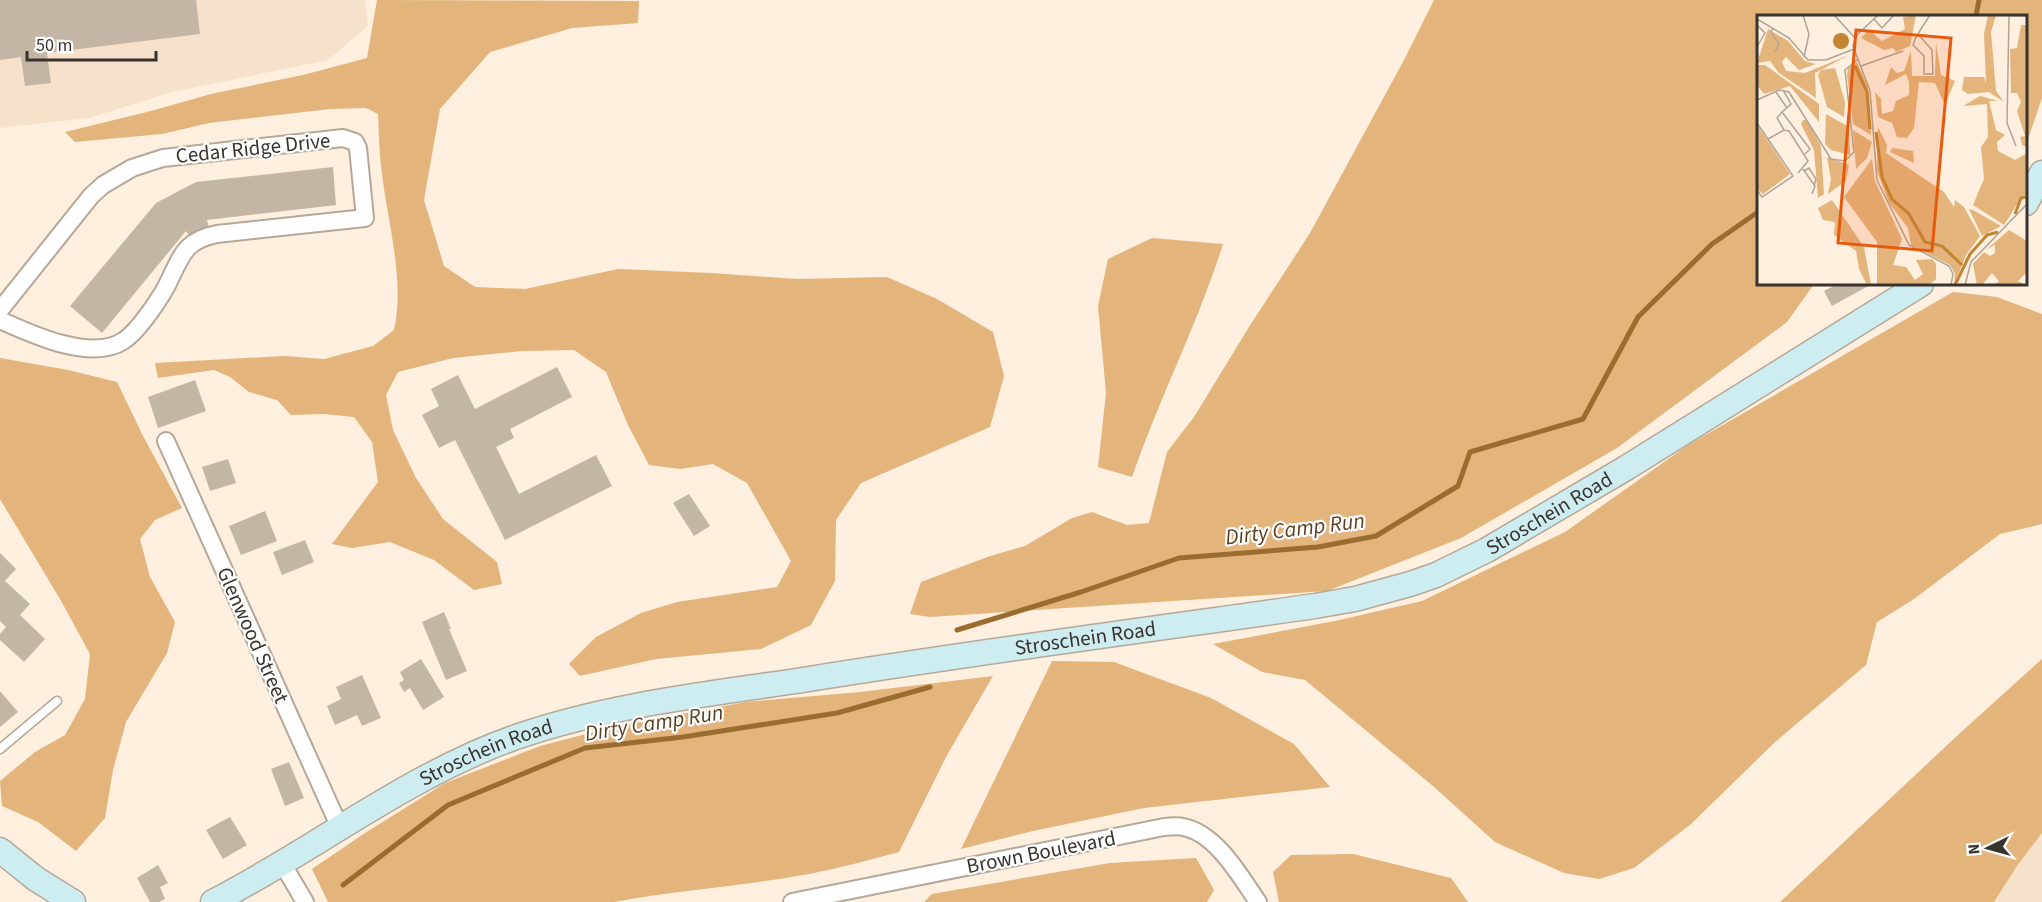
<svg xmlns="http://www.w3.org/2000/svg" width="2042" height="902" viewBox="0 0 2042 902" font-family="'Source Sans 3',sans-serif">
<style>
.built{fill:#f6e2cb}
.green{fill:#e3b47b}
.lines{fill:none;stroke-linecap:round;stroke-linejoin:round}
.stream{stroke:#996c30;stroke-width:5}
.building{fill:#c4b6a5}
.lane-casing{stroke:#b6a898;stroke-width:11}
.street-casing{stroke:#b6a898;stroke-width:20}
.secondary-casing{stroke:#b6a898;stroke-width:27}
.lane{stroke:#fff;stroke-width:8}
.street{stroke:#fff;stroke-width:16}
.secondary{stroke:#cdedf0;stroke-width:24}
.labels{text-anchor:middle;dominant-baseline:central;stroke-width:4.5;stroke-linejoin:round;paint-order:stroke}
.street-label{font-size:21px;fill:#38332c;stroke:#fff}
.water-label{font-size:22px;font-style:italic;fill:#5a3f1e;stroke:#fff}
.inset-river{fill:none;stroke:#c28531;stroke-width:3}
.inset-road{fill:none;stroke:#afa497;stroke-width:1.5}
.view{fill:#e8590c;fill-opacity:0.15;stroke:#e8590c;stroke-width:3}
.inset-edge{fill:none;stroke:#38332c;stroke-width:3}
</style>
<rect width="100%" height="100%" fill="#feefde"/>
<!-- built -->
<path class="built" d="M 0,0 L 365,0 L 368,26 L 328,60 L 172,92 L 89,118 L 0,128 Z
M 2042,833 L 2042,902 L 1994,902 L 2017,866 Z"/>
<!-- green -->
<path class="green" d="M 377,0 L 639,1 L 638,23 L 572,28 L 490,52 L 440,109 L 424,200 L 444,266 L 475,287 L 525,289 L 618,269 L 711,273 L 797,279 L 887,277 L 937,299 L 993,332 L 1004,376 L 990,427 L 861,483 L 836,520 L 835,581 L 811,625 L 761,649 L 656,659 L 580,676 L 569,664 L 596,637 L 641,613 L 677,602 L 777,587 L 791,561 L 747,483 L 713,464 L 680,469 L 649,465 L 628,425 L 606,372 L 574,350 L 522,351 L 453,358 L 398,372 L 386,395 L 393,430 L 416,478 L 443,519 L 497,562 L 502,584 L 474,590 L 434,560 L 390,542 L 352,548 L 332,544 L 378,482 L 372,442 L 354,417 L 324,414 L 291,415 L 277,400 L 249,392 L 230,377 L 214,370 L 158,378 L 155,363 L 284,356 L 324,359 L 373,346 L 394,330 C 405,281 388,223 382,174 C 379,154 379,134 378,114 L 366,108 L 330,109 L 209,123 L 162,134 L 75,142 L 65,132 L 151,111 L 211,94 L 303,75 L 367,58 Z
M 1434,0 L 2042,0 L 2042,98 L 2026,145 L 2026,16 L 1758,16 L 1758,284 L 1814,284 L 1787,322 L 1617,448 L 1461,538 L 1327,591 L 930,617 L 910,614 L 921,582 L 990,556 L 1025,546 L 1072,518 L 1092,512 L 1127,525 L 1149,523 L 1167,452 L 1194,417 L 1249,327 L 1310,233 L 1404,60 Z
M 1152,238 L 1223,244 C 1198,324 1159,398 1132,477 L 1098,467 L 1106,393 L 1098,306 L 1108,259 Z
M 1953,292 L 1997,297 L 2042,314 L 2042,524 L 2000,534 L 1914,599 L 1877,622 L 1866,665 L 1774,743 L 1691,824 L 1634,868 L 1599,879 L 1564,873 L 1495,842 L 1433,786 L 1305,680 L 1262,672 L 1213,644 L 1335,621 L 1422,601 L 1565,532 L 1688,445 Z
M 0,358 L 68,370 L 117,382 L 143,436 L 182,508 L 155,520 L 140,539 L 150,577 L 175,622 L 167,653 L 126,722 L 113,770 L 105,818 L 76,851 L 38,822 L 2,806 L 0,781 L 35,752 L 65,735 L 85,699 L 90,654 L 60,599 L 0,499 Z
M 2042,659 L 2042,833 L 2017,866 L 1994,902 L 1780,902 L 1959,734 Z
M 1052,661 L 1114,662 L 1211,698 L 1294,744 L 1330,787 L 1144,808 L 1033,831 L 961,849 Z
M 993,676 L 947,755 L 899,852 C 869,860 840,868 809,874 C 745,886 679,890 614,902 L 328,902 L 312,869 L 365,833 L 445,783 L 540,746 L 617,726 L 746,702 L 860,692 Z
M 1353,854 L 1451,878 L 1468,902 L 1279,902 L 1273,872 L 1291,855 Z
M 1196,858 L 1214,890 L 1207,902 L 924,902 L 932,894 L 1110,863 Z"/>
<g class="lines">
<!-- stream -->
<path class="stream" d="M 1976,16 L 1979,0
M 957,630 L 1081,592 L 1179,558 L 1318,547 L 1376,536 L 1458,486 L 1470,452 L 1583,419 L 1638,317 L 1712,244 L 1758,212
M 343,885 L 448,805 L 585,748 L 683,737 L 837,713 L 930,687"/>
</g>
<!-- building -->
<path class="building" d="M 0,0 L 196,0 L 200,34 L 47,53 L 51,83 L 25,86 L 21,57 L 0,60 Z
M 333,167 L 336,205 L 207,220 L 213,242 L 199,250 L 186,231 L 102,333 L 70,306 L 156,203 L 196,182 Z
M 1838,284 L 1872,284 L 1832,306 L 1824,291 Z
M 557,367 L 572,397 L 510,429 L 514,438 L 496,447 L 519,494 L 596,455 L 612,486 L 505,540 L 455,440 L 439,448 L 422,415 L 439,406 L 431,389 L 458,375 L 475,409 Z
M 195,380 L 206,411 L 158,428 L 148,397 Z
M 228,459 L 236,483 L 210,491 L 202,467 Z
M 689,494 L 710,526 L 694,536 L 673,503 Z
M 265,511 L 277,541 L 241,555 L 229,526 Z
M 305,540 L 314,562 L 282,575 L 273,552 Z
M 0,553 L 16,569 L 5,581 L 30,604 L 20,615 L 45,639 L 24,662 L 0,640 L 0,634 L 6,627 L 0,621 Z
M 444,612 L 451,629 L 449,629 L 467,671 L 446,680 L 422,622 Z
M 421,659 L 444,697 L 423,710 L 410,688 L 404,692 L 399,683 L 404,680 L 400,672 Z
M 362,675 L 381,718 L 362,726 L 357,715 L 335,725 L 327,706 L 341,699 L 336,687 Z
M 0,691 L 18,712 L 0,727 Z
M 289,762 L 304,798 L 285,806 L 271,769 Z
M 230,817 L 247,845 L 223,859 L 206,830 Z
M 158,865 L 168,883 L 160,887 L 165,899 L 159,902 L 150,902 L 137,878 Z"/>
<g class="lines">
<!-- lane casing -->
<g class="lane-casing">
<path id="lane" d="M 0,749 L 57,701"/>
</g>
<!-- street casing -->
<g class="street-casing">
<path id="street" d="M 0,310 L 91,196 L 103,185 L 132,168 L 163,158 L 343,138 L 355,142 L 358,148 L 365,218 L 217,234 C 187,240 183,252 170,279 C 163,295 138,332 123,341 C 91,362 31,334 0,320
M 166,441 L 340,828
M 282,863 L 305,902
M 792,902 L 1164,827 C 1170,827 1177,825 1183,827 C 1216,833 1240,876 1258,902"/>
</g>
<!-- secondary casing -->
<g class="secondary-casing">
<g id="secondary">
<path d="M 2026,203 L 2042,173"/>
<path d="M 0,850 L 36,879 L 73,902"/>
<path id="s1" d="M 213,902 C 316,849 409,774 519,736 C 612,704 712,694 809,679 C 977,652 1146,630 1315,606 L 1355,599 L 1410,584 L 1436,575 L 1487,550 L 1626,468 L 1921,284"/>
</g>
</g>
<!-- lane -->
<use href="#lane" class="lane"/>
<!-- street -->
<use href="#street" class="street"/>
<!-- secondary -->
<use href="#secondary" class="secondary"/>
</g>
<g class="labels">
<!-- street labels -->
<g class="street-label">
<text transform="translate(253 148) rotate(-6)">Cedar Ridge Drive</text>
<text stroke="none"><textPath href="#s1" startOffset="1410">Stroschein Road</textPath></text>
<text transform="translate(253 635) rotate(66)">Glenwood Street</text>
<text stroke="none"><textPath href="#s1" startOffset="924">Stroschein Road</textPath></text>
<text stroke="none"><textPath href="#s1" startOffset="312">Stroschein Road</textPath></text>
<text transform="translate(1041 852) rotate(-11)">Brown Boulevard</text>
</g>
<!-- water labels -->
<g class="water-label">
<text transform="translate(1295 529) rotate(-7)">Dirty Camp Run</text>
<text transform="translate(654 723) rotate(-9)">Dirty Camp Run</text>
</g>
</g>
<!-- overview -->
<g transform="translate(1757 15)">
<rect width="270" height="270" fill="#feefde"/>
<path d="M 159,0 L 153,31 L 139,37 L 136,33 L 127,35 L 104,23 L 112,15 L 125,26 L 148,14 L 146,2 ZM 231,0 L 239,0 L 234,17 L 239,76 L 247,87 L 232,77 L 211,79 L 205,75 L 207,62 L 227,62 L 229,69 L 227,19 ZM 264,10 L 270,10 L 270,132 L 265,130 L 263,122 L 268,121 L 260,96 L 264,87 L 260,78 L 254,78 L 253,34 L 260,33 ZM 11,14 L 31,26 L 48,46 L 59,49 L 42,55 L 29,42 L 25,47 L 29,56 L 48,58 L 92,40 L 58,58 L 59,83 L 22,58 L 13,46 L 0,48 ZM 179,28 L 184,60 L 198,66 L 188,90 L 178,68 L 162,67 L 157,113 L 150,123 L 140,122 L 135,108 L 121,102 L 118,77 L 124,84 L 125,99 L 136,96 L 139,86 L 152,80 L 152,67 L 149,59 L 128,70 L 134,52 L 140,58 L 147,56 L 154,36 L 155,61 L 178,61 ZM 100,47 L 111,72 L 114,120 L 96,109 L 90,60 L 91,53 ZM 0,50 L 8,50 L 62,89 L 62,107 L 33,71 L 7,79 L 0,70 ZM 78,53 L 88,87 L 87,102 L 70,92 L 61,60 L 64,55 ZM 223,81 L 241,86 L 232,86 L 239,115 L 248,120 L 240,127 L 241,136 L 258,145 L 270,138 L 270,181 L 264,183 L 247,210 L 216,190 L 227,164 L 224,132 L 231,122 L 230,89 L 206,91 ZM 69,99 L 92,112 L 93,140 L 74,135 L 68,129 ZM 46,105 L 50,105 L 64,131 L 67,179 L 61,183 L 57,135 L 44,109 ZM 0,110 L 33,159 L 6,179 L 0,174 ZM 121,112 L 130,130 L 129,138 L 187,177 L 197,192 L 198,185 L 207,192 L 223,221 L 209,240 L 197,270 L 198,259 L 193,250 L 154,230 L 151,213 L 132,188 L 120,156 ZM 96,115 L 115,127 L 110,143 L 99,154 ZM 135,133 L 156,136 L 157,148 L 133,137 ZM 70,142 L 92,150 L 89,166 L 71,179 L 74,164 ZM 115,144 L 118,166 L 145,224 L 136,250 L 149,252 L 158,265 L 166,259 L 159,245 L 175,244 L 179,249 L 179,264 L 172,270 L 120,270 L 120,227 L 87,182 ZM 75,185 L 107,232 L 114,270 L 110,270 L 102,254 L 99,236 L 77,220 L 78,207 L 66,205 L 61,193 ZM 212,194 L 216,195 L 244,211 L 225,221 ZM 252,215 L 270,226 L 270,257 L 261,266 L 268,270 L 238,270 L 242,266 L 235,258 L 225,270 L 220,270 L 216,249 L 227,237 L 233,241 L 238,238 L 238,230 L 230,234 Z" fill="#e3b47b"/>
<path d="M76 26a8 8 0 1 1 16 0a8 8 0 1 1-16 0Z" fill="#c28531"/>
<path class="inset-river" d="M 98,51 L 110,77 L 113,114M 119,117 L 125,162 L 135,184 L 152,199 L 168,227 L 185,231 L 205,250M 258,199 L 264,183 L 270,182M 198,270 L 213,239 L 230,220 L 241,217"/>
<path class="inset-road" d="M 46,0 L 52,19 L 47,42M 77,0 L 98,23M 121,0 L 100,20 L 96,31 L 113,76 L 120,165 L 152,230 L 192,251 L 196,259 L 194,270M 241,0 L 270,1M 252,1 L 250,108 L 259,131M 0,4 L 32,23 L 51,45 L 69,45 L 97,34M 117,4 L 125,13 L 137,0M 16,13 L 14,17 L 22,29 L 18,37M 161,19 L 175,35 L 176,59 L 167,59 L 167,41 L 156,30 L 159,22 L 161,19 L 164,14 L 173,0M 0,32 L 8,18 L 1,11M 104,51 L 146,36M 19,77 L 30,93M 0,85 L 22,75 L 32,77 L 74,144 L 88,146 L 97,137 L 88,55 L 101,44M 25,97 L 34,89 L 26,75M 0,108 L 36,161 L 5,182 L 0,175M 27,115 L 20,103 L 25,97 L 53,134 L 48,139M 11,124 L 27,115 L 32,116 L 51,146 L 41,158M 46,154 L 58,171 L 55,179M 47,156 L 52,153 L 59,164 L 57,171M 208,270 L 214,247 L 270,189"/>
<path class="view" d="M 99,15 L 194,23 L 175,236 L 81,228 Z"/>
<rect width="270" height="270" class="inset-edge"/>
</g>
<!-- north arrow -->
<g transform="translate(1988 848) rotate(265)" stroke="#ffffff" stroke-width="4.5" paint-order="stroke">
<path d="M0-4.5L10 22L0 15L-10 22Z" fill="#38332c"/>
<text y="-9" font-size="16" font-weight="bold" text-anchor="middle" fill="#38332c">N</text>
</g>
<!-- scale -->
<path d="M27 51v9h129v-9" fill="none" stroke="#38332c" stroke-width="3"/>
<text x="36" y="51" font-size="18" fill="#38332c" stroke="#ffffff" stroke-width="4.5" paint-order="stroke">50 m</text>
</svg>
